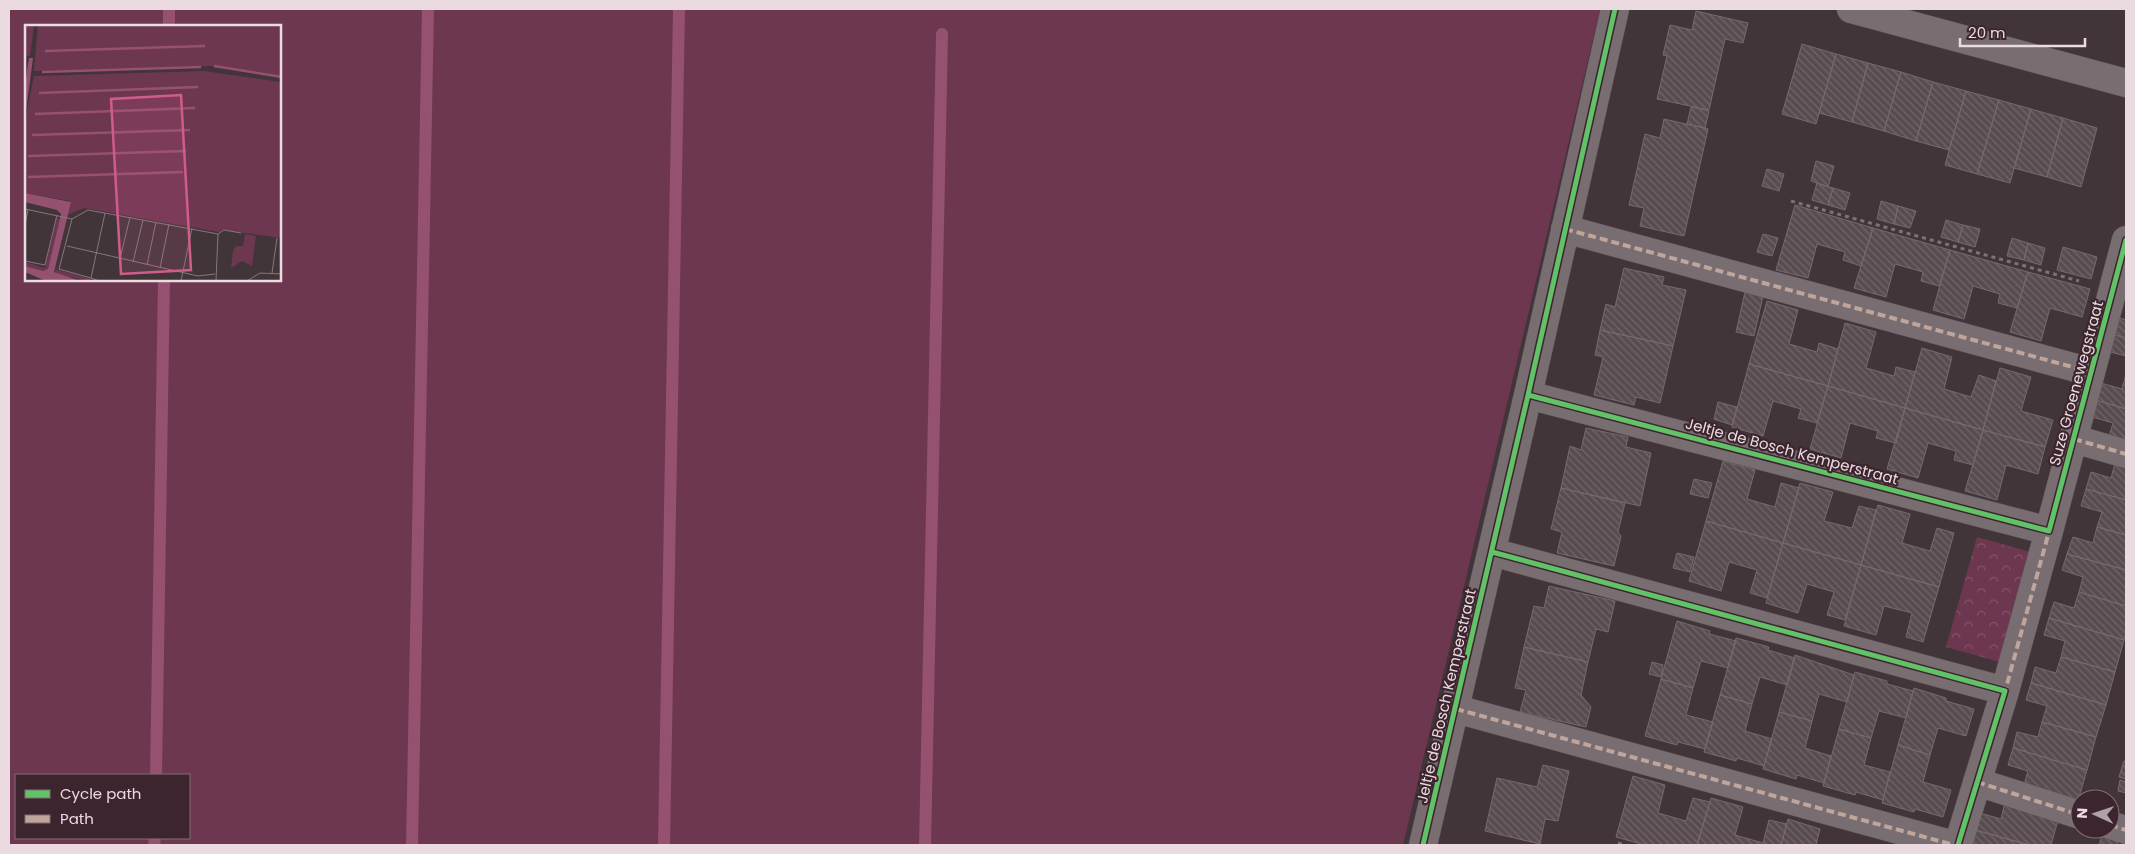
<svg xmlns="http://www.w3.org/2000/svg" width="2135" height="854" viewBox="0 0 2135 854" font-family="Poppins,sans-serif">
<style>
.grass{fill:#6e3750;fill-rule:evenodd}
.forest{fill:url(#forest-crowns)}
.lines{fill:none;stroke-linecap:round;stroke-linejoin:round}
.stream{stroke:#955170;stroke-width:12}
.building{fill:url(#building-back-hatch);stroke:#766a6f}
.street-casing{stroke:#5e5357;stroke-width:29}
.path{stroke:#7c7376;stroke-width:3;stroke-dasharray:4 4;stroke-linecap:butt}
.street{stroke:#786d71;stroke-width:28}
.quiet{stroke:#c0a59a;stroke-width:4;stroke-dasharray:8 4;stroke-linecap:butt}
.cycleway-casing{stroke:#3c252e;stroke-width:8}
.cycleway{stroke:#61c268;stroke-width:5}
.labels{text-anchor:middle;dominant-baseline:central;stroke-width:4.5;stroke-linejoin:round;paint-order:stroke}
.street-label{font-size:15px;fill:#ebdbe1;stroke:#3c252e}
.inset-river{fill:none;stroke:#955170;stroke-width:2.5}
.inset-road{fill:none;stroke:#85777d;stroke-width:1}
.view{fill:#d05c8a;fill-opacity:0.15;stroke:#d05c8a;stroke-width:2.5}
.inset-edge{fill:none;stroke:#ebdbe1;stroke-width:2.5}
</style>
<defs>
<pattern id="forest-crowns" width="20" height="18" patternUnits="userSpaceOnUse" patternTransform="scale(1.25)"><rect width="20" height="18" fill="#6e3750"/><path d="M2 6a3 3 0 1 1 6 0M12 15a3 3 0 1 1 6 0" fill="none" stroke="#835369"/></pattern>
<pattern id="building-back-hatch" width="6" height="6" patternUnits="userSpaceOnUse" patternTransform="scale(1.25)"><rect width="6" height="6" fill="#584c51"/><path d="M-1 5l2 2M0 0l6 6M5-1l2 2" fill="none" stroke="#70656a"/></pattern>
</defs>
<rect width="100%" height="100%" fill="#41353a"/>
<!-- grass -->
<path class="grass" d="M 9,9 L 1600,9 L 1403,845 L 9,845 ZM 26,26 L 280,26 L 280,280 L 26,280 ZM 16,775 L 189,775 L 189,838 L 16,838 Z"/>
<!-- forest -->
<path class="forest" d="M 1977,537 L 2038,554 L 2007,664 L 1946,647 Z"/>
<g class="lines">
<!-- stream -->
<path class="stream" d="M 169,26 L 169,9
M 156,775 L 164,280
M 154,845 L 155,838
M 412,845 L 428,9
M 664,845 L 679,9
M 925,845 L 942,34"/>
</g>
<!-- building -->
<path class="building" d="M 1696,11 L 1748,23 L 1743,43 L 1725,39 L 1709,110 L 1657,99 L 1667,56 L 1663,55 L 1670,25 L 1692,30 Z
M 1802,44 L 1836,54 L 1816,124 L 1782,114 Z
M 1836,54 L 1868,63 L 1852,122 L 1819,113 Z
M 1868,63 L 1901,72 L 1884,131 L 1852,122 Z
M 1901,72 L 1933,82 L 1916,141 L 1884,131 Z
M 1933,82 L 1966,91 L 1949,150 L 1916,141 Z
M 1966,91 L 1999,100 L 1977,174 L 1945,165 Z
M 1999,100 L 2031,109 L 2010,183 L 1977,174 Z
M 1691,107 L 1709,111 L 1705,128 L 1687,124 Z
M 2031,109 L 2063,118 L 2047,177 L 2014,168 Z
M 2063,118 L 2097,128 L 2081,187 L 2047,177 Z
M 1664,119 L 1708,129 L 1684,236 L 1640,226 L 1644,208 L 1629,205 L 1645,134 L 1660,138 Z
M 1816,161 L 1834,166 L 1828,187 L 1811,181 Z
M 1767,169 L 1784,174 L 1779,191 L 1762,186 Z
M 1817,183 L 1833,188 L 1828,205 L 1812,200 Z
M 1833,188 L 1850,193 L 1845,210 L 1828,205 Z
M 1881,201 L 1898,206 L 1894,224 L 1877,219 Z
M 1795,205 L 1873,228 L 1861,266 L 1843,260 L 1845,252 L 1817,244 L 1808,278 L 1776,270 Z
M 1898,206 L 1916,211 L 1910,228 L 1894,224 Z
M 1946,220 L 1963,225 L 1958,242 L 1941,237 Z
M 1963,225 L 1980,229 L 1975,247 L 1958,242 Z
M 1873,228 L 1950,250 L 1939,286 L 1921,281 L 1923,272 L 1895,264 L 1886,297 L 1854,288 Z
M 1763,234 L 1778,238 L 1772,256 L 1757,252 Z
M 2012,238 L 2028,243 L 2024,260 L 2007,256 Z
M 2028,243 L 2045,248 L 2041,265 L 2024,260 Z
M 2063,247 L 2097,257 L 2091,279 L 2057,270 Z
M 1950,250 L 2028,272 L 2017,308 L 1998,303 L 2000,294 L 1973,286 L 1964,319 L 1933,310 Z
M 1624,268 L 1664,277 L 1662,285 L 1686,290 L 1673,346 L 1600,330 L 1606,304 L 1615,307 Z
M 2028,272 L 2090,289 L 2082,317 L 2050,308 L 2041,341 L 2010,332 Z
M 1745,292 L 1763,296 L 1754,336 L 1736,332 Z
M 1767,301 L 1798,310 L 1789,344 L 1817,352 L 1819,343 L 1838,349 L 1828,386 L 1749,364 Z
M 2120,318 L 2126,320 L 2126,338 L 2115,335 Z
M 1845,323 L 1876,332 L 1866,368 L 1894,376 L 1896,367 L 1915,372 L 1905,408 L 1828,386 Z
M 1600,330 L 1673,346 L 1660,403 L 1636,397 L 1634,405 L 1594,395 L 1603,357 L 1595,355 Z
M 2115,335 L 2126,338 L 2126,356 L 2110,352 Z
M 1922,348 L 1952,357 L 1944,389 L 1971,397 L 1979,375 L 1996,381 L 1983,430 L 1905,408 Z
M 1749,364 L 1828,386 L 1817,423 L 1798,418 L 1801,409 L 1773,401 L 1763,436 L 1732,427 Z
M 2000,368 L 2031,377 L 2021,411 L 2053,420 L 2045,447 L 1983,430 Z
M 2126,374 L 2126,409 L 2096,400 L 2101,383 L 2122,389 Z
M 1828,386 L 1905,408 L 1896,443 L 1876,438 L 1878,431 L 1850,423 L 1841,458 L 1810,449 Z
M 2096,400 L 2126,409 L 2126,445 L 2108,440 L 2113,423 L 2092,417 Z
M 1718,402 L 1737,407 L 1732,425 L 1714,419 Z
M 1905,408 L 1983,430 L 1973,465 L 1954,460 L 1956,451 L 1928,443 L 1918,478 L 1887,469 Z
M 1586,428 L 1628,437 L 1626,447 L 1651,453 L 1640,506 L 1561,488 L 1570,446 L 1581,450 Z
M 1983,430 L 2045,447 L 2038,474 L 2006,465 L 1997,500 L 1965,491 Z
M 2116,460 L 2126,463 L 2126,500 L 2086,489 L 2091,472 L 2111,478 Z
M 1723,461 L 1755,470 L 1747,499 L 1775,507 L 1781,483 L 1799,488 L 1783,543 L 1706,521 Z
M 1694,479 L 1712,483 L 1708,498 L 1690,494 Z
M 1800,483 L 1833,492 L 1824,521 L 1852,528 L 1859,506 L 1876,510 L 1861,565 L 1783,543 Z
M 1561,488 L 1625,503 L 1618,532 L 1621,536 L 1614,566 L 1557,553 L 1562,532 L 1551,529 Z
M 2086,489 L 2126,500 L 2126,535 L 2097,527 L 2102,512 L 2081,506 Z
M 1878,505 L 1910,514 L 1902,543 L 1930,551 L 1937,528 L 1954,533 L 1939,587 L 1861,565 Z
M 1706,521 L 1783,543 L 1767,598 L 1750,593 L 1757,570 L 1729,562 L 1721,591 L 1689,581 Z
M 2097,527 L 2126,535 L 2126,570 L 2067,554 L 2073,537 L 2093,543 Z
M 1783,543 L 1861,565 L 1845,620 L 1827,615 L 1834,592 L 1807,584 L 1798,613 L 1766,603 Z
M 1677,553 L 1694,557 L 1690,572 L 1673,568 Z
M 2067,554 L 2126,570 L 2126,606 L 2079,592 L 2083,577 L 2062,570 Z
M 1861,565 L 1939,587 L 1923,642 L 1906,637 L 1912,613 L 1884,606 L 1876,635 L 1844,626 Z
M 1549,586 L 1615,601 L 1608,632 L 1596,629 L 1588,662 L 1524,647 L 1534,606 L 1544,608 Z
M 2079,592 L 2126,606 L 2126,631 L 2124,640 L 2049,618 L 2054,602 L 2074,608 Z
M 2049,618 L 2124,640 L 2115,672 L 2061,657 L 2065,641 L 2044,635 Z
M 1677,621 L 1710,631 L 1709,634 L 1736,641 L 1728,668 L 1701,661 L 1693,688 L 1661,679 Z
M 1736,638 L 1769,647 L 1768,650 L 1795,658 L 1787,685 L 1760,677 L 1752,704 L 1720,695 Z
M 1524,647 L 1588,662 L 1581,695 L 1591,707 L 1586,727 L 1520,712 L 1526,690 L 1515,688 Z
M 1795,655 L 1854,675 L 1847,702 L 1819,694 L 1812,721 L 1779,712 Z
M 2061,657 L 2115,672 L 2106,705 L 2031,683 L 2035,667 L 2056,673 Z
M 1652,662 L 1663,665 L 1661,677 L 1649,674 Z
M 1855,672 L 1887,681 L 1887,684 L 1913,691 L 1906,718 L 1879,711 L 1871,738 L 1839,729 Z
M 1661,679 L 1693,688 L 1686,715 L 1713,722 L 1705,749 L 1678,742 L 1677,745 L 1645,736 Z
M 2031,683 L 2106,705 L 2096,737 L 2042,722 L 2047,706 L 2026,700 Z
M 1914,688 L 1946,698 L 1946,701 L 1974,709 L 1966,736 L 1938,728 L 1930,755 L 1898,745 Z
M 1720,695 L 1752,704 L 1745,731 L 1772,739 L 1764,766 L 1737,758 L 1736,761 L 1704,752 Z
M 1779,712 L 1812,721 L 1805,748 L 1831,756 L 1824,783 L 1797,775 L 1796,779 L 1763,769 Z
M 2042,722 L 2096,737 L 2087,770 L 2013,748 L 2017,732 L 2038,737 Z
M 1839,729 L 1871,738 L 1864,765 L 1890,772 L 1883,800 L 1856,792 L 1855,795 L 1823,786 Z
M 1898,745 L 1930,755 L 1923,782 L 1951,790 L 1943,817 L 1915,809 L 1914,812 L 1882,803 Z
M 2013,748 L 2087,770 L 2077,804 L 2023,788 L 2028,771 L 2008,765 Z
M 2124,761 L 2126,761 L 2126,779 L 2119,777 Z
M 1543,765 L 1569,771 L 1558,821 L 1545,819 L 1540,844 L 1485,831 L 1497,778 L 1537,787 Z
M 1633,776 L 1665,785 L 1658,813 L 1686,821 L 1693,798 L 1710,802 L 1697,845 L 1645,845 L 1616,837 Z
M 2120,780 L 2126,782 L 2126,793 L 2118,791 Z
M 1711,798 L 1743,807 L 1735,835 L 1763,843 L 1769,820 L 1787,824 L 1781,845 L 1697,845 Z
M 2005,802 L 2059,817 L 2051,845 L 2029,845 L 1975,830 L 1980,813 L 2001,819 Z
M 1788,819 L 1820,829 L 1816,845 L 1781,845 Z
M 1975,830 L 2029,845 L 1971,845 Z
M 2103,832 L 2120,836 L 2117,845 L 2099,845 Z"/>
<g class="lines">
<!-- street casing -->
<g class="street-casing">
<path id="street" d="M 1851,9 L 2126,83
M 1565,229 L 2091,372
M 1528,395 L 2049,531
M 2074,439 L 2126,454
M 1492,552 L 2005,691
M 1456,709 L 1954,845
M 1977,782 L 2080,815
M 2110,825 L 2126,830
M 1423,845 L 1528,395 L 1615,9
M 1958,845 L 2005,691 L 2049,531 L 2126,240"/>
</g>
<!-- path -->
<path class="path" d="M 1791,201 L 2079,281
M 1618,843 L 1624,845"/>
<!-- street -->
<use href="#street" class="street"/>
<!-- quiet -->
<path class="quiet" d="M 1565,229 L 2091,372
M 2074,439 L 2126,454
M 2004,695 L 2050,528
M 1456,709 L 1954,845
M 1977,782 L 2080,815
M 2110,825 L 2126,830"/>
<!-- cycleway casing -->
<g class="cycleway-casing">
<path id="cycleway" d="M 1528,395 L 2049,531 L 2126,240
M 1492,552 L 2005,691 L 1958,845
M 1423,845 L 1528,395 L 1615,9"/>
</g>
<!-- cycleway -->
<use href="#cycleway" class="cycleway"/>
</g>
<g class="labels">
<!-- street labels -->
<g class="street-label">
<text transform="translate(2076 383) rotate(-75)">Suze Groenewegstraat</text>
<text transform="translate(1792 451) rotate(15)">Jeltje de Bosch Kemperstraat</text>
<text transform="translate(1446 696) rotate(-77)">Jeltje de Bosch Kemperstraat</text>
</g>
</g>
<!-- overview -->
<g transform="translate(25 25)">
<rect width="256" height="256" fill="#41353a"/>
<path d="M 0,0 L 9,0 L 5,31 L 0,31 ZM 13,0 L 256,0 L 256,52 L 185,41 L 9,46 ZM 179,46 L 256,57 L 256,213 L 198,205 L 194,207 L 59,183 L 42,190 L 45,176 L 0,168 L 0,95 L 9,51 ZM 32,193 L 35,194 L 23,244 L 18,246 L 0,241 L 0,237 L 20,243 ZM 220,209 L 231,211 L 227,241 L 217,236 L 206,243 L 208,226 L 211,221 L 218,221 ZM 29,244 L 64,253 L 66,256 L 33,250 Z" fill="#6e3750"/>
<path d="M 4,33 L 8,33 L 0,94 L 0,60 ZM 0,168 L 46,177 L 29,247 L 55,256 L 21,256 L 0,247 L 0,241 L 18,246 L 23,244 L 36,189 L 32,185 L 0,177 Z" fill="#955170"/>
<path class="inset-river" d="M 20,26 L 180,21M 189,41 L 257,52M 17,47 L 176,42M 14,68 L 173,62M 10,89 L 170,83M 7,110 L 165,105M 3,131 L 161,126M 3,152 L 158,147"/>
<path class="inset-road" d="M 0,184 L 47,194 L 63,185 L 193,209M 47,194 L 34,244 L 66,253M 0,200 L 3,185M 193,209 L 199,205 L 216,208M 42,221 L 173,251 L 190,249M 95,234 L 105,192M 0,236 L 20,240 L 32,190M 108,237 L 118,195M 122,240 L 131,197M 135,243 L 144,199M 247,248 L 252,213M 74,256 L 66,253 L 80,188M 156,256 L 167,203M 191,256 L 193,209M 222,256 L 235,248 L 257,249"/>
<path class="view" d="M 156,70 L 166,245 L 96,249 L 86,74 Z"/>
<rect width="256" height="256" class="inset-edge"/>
</g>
<!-- border -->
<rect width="2135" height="854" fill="none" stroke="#ebdbe1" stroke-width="20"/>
<!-- legend -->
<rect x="15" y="774" width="175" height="65" fill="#3c252e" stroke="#826e76"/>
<rect x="25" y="790" width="25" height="8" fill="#61c268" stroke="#826e76"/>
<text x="60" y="799" font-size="15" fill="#ebdbe1">Cycle path</text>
<rect x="25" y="815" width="25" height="8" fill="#c0a59a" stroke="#826e76"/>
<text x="60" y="824" font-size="15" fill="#ebdbe1">Path</text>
<!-- north arrow -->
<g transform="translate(2095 814) rotate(273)"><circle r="24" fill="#3c252e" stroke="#826e76"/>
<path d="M0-4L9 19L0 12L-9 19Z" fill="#b0a1a7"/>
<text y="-8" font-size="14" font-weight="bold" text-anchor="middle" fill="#ebdbe1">N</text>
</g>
<!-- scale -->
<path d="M1960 38v8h125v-8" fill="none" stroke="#ebdbe1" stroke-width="2.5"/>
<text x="1968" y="38" font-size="15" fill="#ebdbe1" stroke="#3c252e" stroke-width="4" paint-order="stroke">20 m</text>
</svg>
